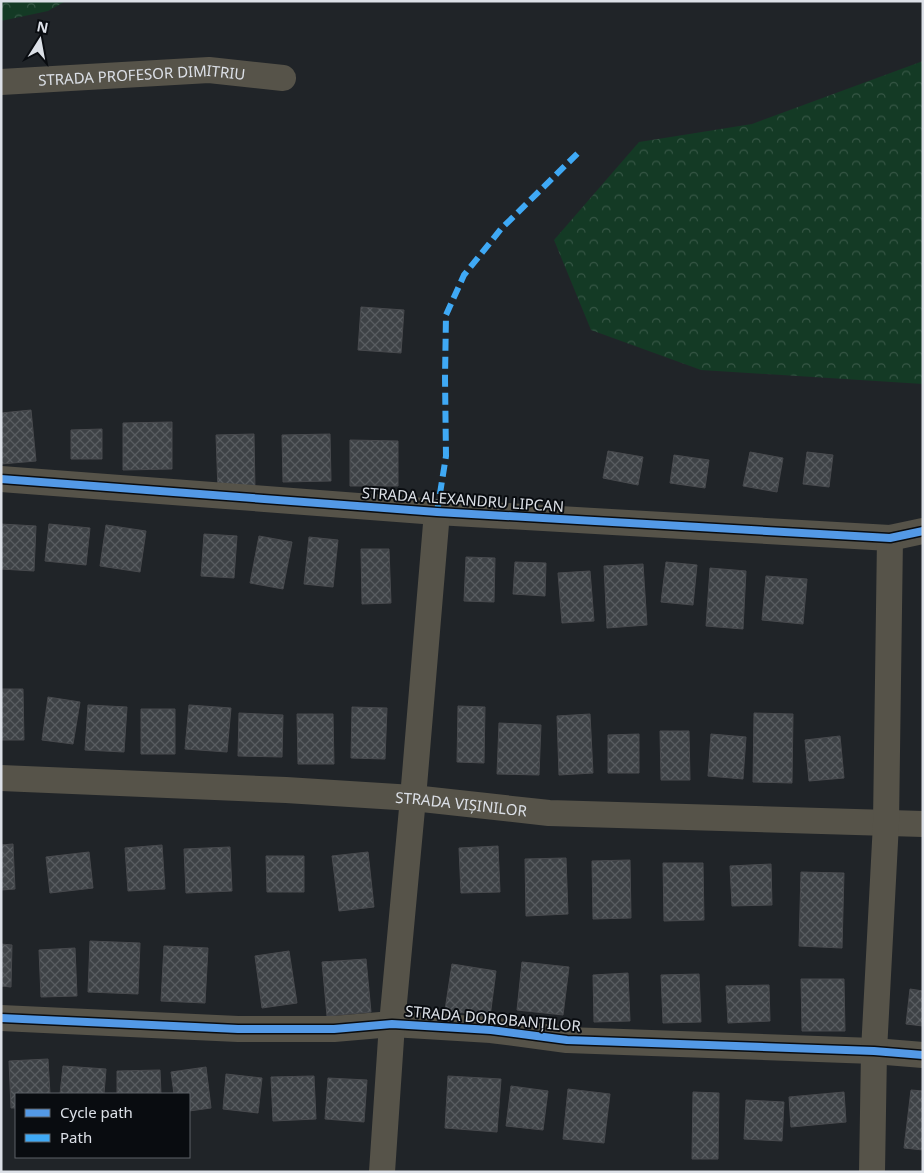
<svg xmlns="http://www.w3.org/2000/svg" width="924" height="1173" viewBox="0 0 924 1173" font-family="'Noto Sans',sans-serif">
<style>
.forest{fill:url(#forest-crowns)}
.building{fill:url(#building-cross-hatch);stroke:#484a4e}
.lines{fill:none;stroke-linecap:round;stroke-linejoin:round}
.minor{stroke:#565349;stroke-width:26}
.quiet{stroke:#3fa9f5;stroke-width:6;stroke-dasharray:12 6;stroke-linecap:butt}
.cycleway-casing{stroke:#090c10;stroke-width:11}
.cycleway{stroke:#5399e6;stroke-width:8}
.labels{text-anchor:middle;dominant-baseline:central;stroke-width:4;stroke-linejoin:round;paint-order:stroke}
.street-label{font-size:15px;fill:#dce0e7;stroke:#090c10}
</style>
<defs>
<pattern id="forest-crowns" width="20" height="18" patternUnits="userSpaceOnUse" patternTransform="scale(1.25)"><rect width="20" height="18" fill="#143a25"/><path d="M2 6a3 3 0 1 1 6 0M12 15a3 3 0 1 1 6 0" fill="none" stroke="#365645"/></pattern>
<pattern id="building-cross-hatch" width="8" height="8" patternUnits="userSpaceOnUse" patternTransform="scale(1.25)"><rect width="8" height="8" fill="#3e4246"/><path d="M0 0l8 8M0 8l8-8" fill="none" stroke="#595d61"/></pattern>
</defs>
<rect width="100%" height="100%" fill="#202428"/>
<!-- forest -->
<path class="forest" d="M 1,1 L 66,1 L 48,11 L 1,21 Z
M 923,61 L 923,384 L 701,370 L 591,330 L 554,240 L 639,142 L 752,124 Z"/>
<!-- building -->
<path class="building" d="M 361,307 L 404,310 L 401,353 L 358,350 Z
M 31,410 L 36,461 L 1,464 L 1,413 Z
M 172,422 L 172,469 L 123,470 L 123,423 Z
M 102,429 L 102,459 L 71,459 L 71,430 Z
M 254,434 L 255,490 L 218,491 L 216,435 Z
M 330,434 L 331,481 L 283,482 L 282,435 Z
M 350,440 L 398,441 L 398,486 L 350,486 Z
M 608,451 L 643,457 L 638,485 L 603,478 Z
M 750,452 L 783,458 L 777,492 L 743,486 Z
M 807,452 L 833,455 L 829,487 L 803,484 Z
M 674,455 L 709,460 L 705,488 L 670,483 Z
M 1,524 L 36,526 L 34,571 L 1,569 Z
M 49,524 L 90,528 L 86,565 L 45,561 Z
M 106,525 L 146,531 L 140,572 L 100,566 Z
M 204,534 L 237,536 L 234,578 L 201,576 Z
M 259,536 L 292,542 L 283,589 L 250,583 Z
M 309,537 L 338,540 L 333,587 L 304,584 Z
M 361,549 L 389,549 L 391,603 L 362,604 Z
M 466,557 L 495,558 L 494,602 L 464,601 Z
M 515,562 L 546,563 L 545,596 L 513,594 Z
M 666,562 L 697,565 L 693,605 L 661,602 Z
M 643,564 L 647,625 L 607,628 L 604,566 Z
M 710,568 L 746,571 L 743,629 L 706,626 Z
M 590,571 L 594,621 L 562,623 L 558,573 Z
M 766,576 L 807,579 L 803,624 L 762,620 Z
M 1,689 L 23,689 L 24,740 L 1,740 Z
M 48,697 L 80,702 L 73,744 L 42,740 Z
M 88,705 L 127,707 L 124,752 L 85,750 Z
M 189,705 L 231,708 L 227,752 L 185,749 Z
M 458,706 L 485,707 L 484,763 L 457,762 Z
M 352,707 L 387,708 L 385,759 L 351,758 Z
M 141,709 L 175,709 L 175,754 L 141,754 Z
M 239,713 L 283,715 L 282,757 L 238,756 Z
M 754,713 L 793,714 L 792,783 L 753,782 Z
M 297,714 L 333,714 L 334,764 L 298,764 Z
M 590,714 L 593,773 L 559,775 L 557,716 Z
M 499,723 L 541,725 L 539,775 L 497,774 Z
M 660,731 L 689,731 L 690,780 L 661,780 Z
M 639,734 L 639,773 L 608,773 L 608,735 Z
M 711,734 L 746,737 L 743,779 L 708,776 Z
M 840,736 L 844,778 L 809,781 L 805,740 Z
M 13,844 L 15,889 L 1,890 L 1,845 Z
M 162,845 L 165,889 L 128,891 L 125,848 Z
M 498,846 L 500,892 L 461,893 L 459,848 Z
M 230,847 L 232,891 L 186,893 L 184,849 Z
M 89,852 L 93,888 L 50,893 L 46,857 Z
M 368,852 L 374,907 L 339,911 L 332,856 Z
M 266,856 L 304,856 L 304,892 L 267,892 Z
M 566,858 L 568,914 L 526,916 L 525,859 Z
M 630,860 L 631,918 L 593,919 L 592,861 Z
M 663,863 L 703,863 L 704,920 L 664,921 Z
M 771,864 L 772,905 L 732,906 L 730,866 Z
M 801,872 L 844,873 L 842,948 L 799,946 Z
M 90,941 L 140,943 L 138,994 L 88,992 Z
M 1,944 L 12,945 L 11,987 L 1,986 Z
M 164,946 L 208,948 L 205,1003 L 161,1001 Z
M 75,948 L 77,996 L 41,997 L 39,950 Z
M 289,951 L 297,1003 L 262,1008 L 255,956 Z
M 366,959 L 371,1012 L 327,1016 L 322,962 Z
M 522,962 L 569,967 L 563,1015 L 517,1010 Z
M 452,964 L 496,971 L 490,1017 L 445,1010 Z
M 628,973 L 630,1021 L 594,1022 L 593,975 Z
M 699,974 L 701,1022 L 663,1023 L 661,975 Z
M 801,979 L 844,979 L 845,1031 L 802,1031 Z
M 769,985 L 770,1021 L 728,1023 L 726,986 Z
M 910,989 L 923,991 L 923,1026 L 906,1024 Z
M 48,1059 L 50,1094 L 16,1094 L 16,1108 L 11,1108 L 9,1061 Z
M 63,1066 L 106,1069 L 104,1094 L 60,1094 Z
M 206,1067 L 211,1108 L 189,1111 L 189,1094 L 174,1094 L 171,1072 Z
M 160,1070 L 161,1094 L 117,1094 L 117,1071 Z
M 226,1074 L 262,1078 L 258,1113 L 223,1109 Z
M 314,1076 L 316,1119 L 273,1121 L 271,1077 Z
M 448,1076 L 501,1079 L 497,1132 L 445,1128 Z
M 328,1078 L 367,1080 L 364,1122 L 325,1119 Z
M 511,1086 L 548,1091 L 543,1130 L 506,1126 Z
M 568,1089 L 610,1094 L 604,1143 L 563,1139 Z
M 911,1090 L 923,1091 L 923,1150 L 904,1148 Z
M 693,1092 L 719,1093 L 718,1159 L 692,1159 Z
M 844,1092 L 846,1122 L 791,1127 L 789,1097 Z
M 746,1100 L 784,1102 L 782,1141 L 744,1139 Z"/>
<g class="lines">
<!-- minor -->
<g class="minor">
<path id="s1" d="M 1,82 L 209,70 L 283,78"/>
<path d="M 1,479 L 437,512 L 890,538 L 923,531"/>
<path id="s2" d="M 1,778 L 286,790 L 413,798 L 549,813 L 923,824"/>
<path d="M 1,1018 L 238,1029 L 334,1029 L 392,1024 L 491,1030 L 567,1040 L 874,1051 L 923,1055"/>
<path d="M 382,1172 L 392,1024 L 413,798 L 437,512"/>
<path d="M 872,1172 L 874,1051 L 886,823 L 890,538"/>
</g>
<!-- quiet -->
<path class="quiet" d="M 437,512 L 446,456 L 445,378 L 446,315 L 464,275 L 501,229 L 579,152"/>
<!-- cycleway casing -->
<g class="cycleway-casing">
<path id="cycleway" d="M 1,479 L 437,512 L 890,538 L 923,531
M 1,1018 L 238,1029 L 334,1029 L 392,1024 L 491,1030 L 567,1040 L 874,1051 L 923,1055"/>
</g>
<!-- cycleway -->
<use href="#cycleway" class="cycleway"/>
</g>
<g class="labels">
<!-- street labels -->
<g class="street-label">
<text stroke="none"><textPath href="#s1" startOffset="141">STRADA PROFESOR DIMITRIU</textPath></text>
<text transform="translate(463 499) rotate(4)">STRADA ALEXANDRU LIPCAN</text>
<text stroke="none"><textPath href="#s2" startOffset="461">STRADA VIȘINILOR</textPath></text>
<text transform="translate(493 1018) rotate(5)">STRADA DOROBANȚILOR</text>
</g>
</g>
<!-- border -->
<rect width="924" height="1173" fill="none" stroke="#dce0e7" stroke-width="5"/>
<!-- legend -->
<rect x="15" y="1093" width="175" height="65" fill="#090c10" stroke="#5d6166"/>
<rect x="25" y="1109" width="25" height="8" fill="#5399e6" stroke="#5d6166"/>
<text x="60" y="1118" font-size="15" fill="#dce0e7">Cycle path</text>
<rect x="25" y="1134" width="25" height="8" fill="#3fa9f5" stroke="#5d6166"/>
<text x="60" y="1143" font-size="15" fill="#dce0e7">Path</text>
<!-- north arrow -->
<g transform="translate(40 40) rotate(11)" stroke="#090c10" stroke-width="4" paint-order="stroke">
<path d="M0-4L9 19L0 12L-9 19Z" fill="#dce0e7"/>
<text y="-8" font-size="14" font-weight="bold" text-anchor="middle" fill="#dce0e7">N</text>
</g>
</svg>
